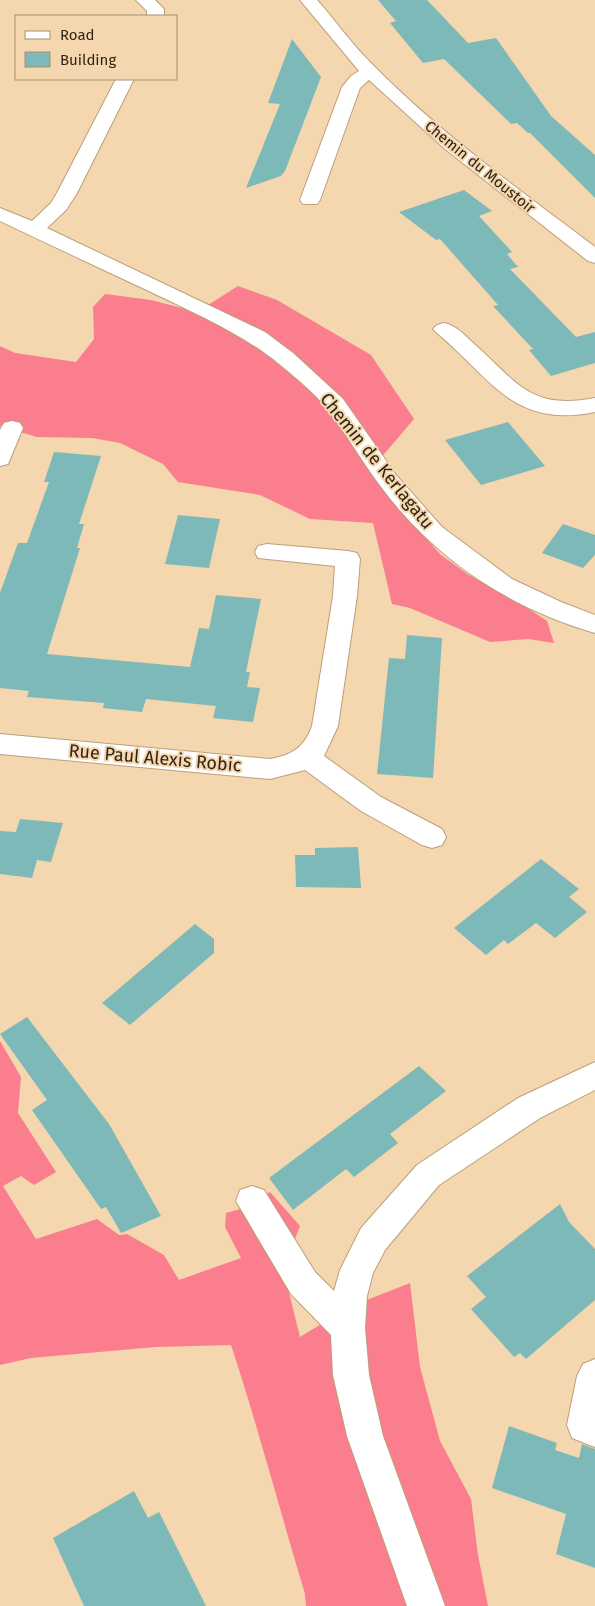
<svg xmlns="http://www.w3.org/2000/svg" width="595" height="1606" viewBox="0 0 595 1606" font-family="'Fira Sans',sans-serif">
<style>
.forest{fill:#fa7e8d}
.building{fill:#7db9b8}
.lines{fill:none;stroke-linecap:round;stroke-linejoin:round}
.street-casing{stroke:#bc9f7a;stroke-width:2}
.street{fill:#fff;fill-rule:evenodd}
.labels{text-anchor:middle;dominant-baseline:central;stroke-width:4;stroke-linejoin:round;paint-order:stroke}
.far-street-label{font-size:15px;fill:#302515;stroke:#f4d6af}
.street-label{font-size:18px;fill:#302515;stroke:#f4d6af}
</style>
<rect width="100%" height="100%" fill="#f4d6af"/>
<!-- forest -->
<path class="forest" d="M 238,286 L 277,300 L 371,355 L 414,419 L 373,467 L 396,505 L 441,555 L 469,575 L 511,597 L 547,621 L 554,643 L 528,639 L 490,642 L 410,608 L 392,604 L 373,523 L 310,519 L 260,495 L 178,482 L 163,464 L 120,443 L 92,438 L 37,437 L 0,426 L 0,346 L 15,353 L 76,362 L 94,339 L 93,307 L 105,294 L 151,300 L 197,312 Z
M 0,1041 L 21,1077 L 18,1113 L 56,1172 L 34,1185 L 21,1176 L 3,1186 L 36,1239 L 97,1219 L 119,1235 L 127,1234 L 164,1255 L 179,1280 L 241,1258 L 225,1227 L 226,1213 L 240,1209 L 270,1192 L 300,1226 L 283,1268 L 300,1337 L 349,1307 L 410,1283 L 420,1367 L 440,1441 L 471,1499 L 478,1555 L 488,1606 L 306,1606 L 305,1594 C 280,1511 258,1427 231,1345 L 156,1347 L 31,1358 L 0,1365 Z"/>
<!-- building -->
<path class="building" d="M 378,0 L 427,0 L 468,43 L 496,38 L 551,116 L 595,155 L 595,198 L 530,133 L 528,133 L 517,123 L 511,124 L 444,59 L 423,63 L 390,23 L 396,21 Z
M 292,39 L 321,77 L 285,171 L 281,176 L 246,188 L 280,104 L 268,103 Z
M 464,190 L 492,211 L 479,216 L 512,252 L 507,254 L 518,267 L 510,269 L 576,337 L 595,332 L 595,363 L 551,376 L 529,350 L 533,349 L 493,306 L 498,305 L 440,239 L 436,240 L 399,212 Z
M 508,422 L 545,466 L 481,485 L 445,440 Z
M 54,452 L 101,456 L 79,524 L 84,524 L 77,548 L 80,548 L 47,654 L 190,667 L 199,628 L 209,629 L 216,595 L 261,599 L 246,672 L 250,672 L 247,687 L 260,688 L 253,722 L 213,718 L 216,706 L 146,699 L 142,712 L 103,708 L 104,703 L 27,697 L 29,691 L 0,688 L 0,593 L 18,543 L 27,543 L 49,482 L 44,482 Z
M 178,515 L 220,519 L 209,568 L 165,564 Z
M 563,524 L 595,535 L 595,555 L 583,568 L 542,553 Z
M 407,635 L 442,638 L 433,778 L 377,774 L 389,658 L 405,659 Z
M 20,819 L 63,823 L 51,862 L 37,860 L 32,878 L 0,874 L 0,831 L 16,832 Z
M 358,847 L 361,888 L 296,887 L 295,855 L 315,855 L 315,848 Z
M 541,859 L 579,889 L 569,897 L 587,912 L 555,938 L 536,923 L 508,944 L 504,940 L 486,955 L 454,928 Z
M 195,924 L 214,939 L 214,953 L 130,1025 L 102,1003 Z
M 27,1017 L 109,1124 L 161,1216 L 121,1233 L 106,1207 L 101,1209 L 32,1110 L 47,1100 L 0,1034 Z
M 419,1066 L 446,1091 L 390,1134 L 398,1143 L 354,1177 L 346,1169 L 293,1210 L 269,1178 Z
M 560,1204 L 569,1222 L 595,1249 L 595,1300 L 526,1359 L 520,1353 L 514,1357 L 471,1309 L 486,1297 L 467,1276 Z
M 509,1426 L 557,1443 L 555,1450 L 579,1458 L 582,1444 L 595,1449 L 595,1568 L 556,1554 L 566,1514 L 492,1488 Z
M 134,1491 L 148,1518 L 159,1512 L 206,1606 L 84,1606 L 53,1538 Z"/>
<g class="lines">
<!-- street casing -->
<g class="street-casing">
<path id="street" d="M 136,0 L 155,0 L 164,9 L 164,16 L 147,16 L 147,11 Z
M 300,0 L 317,0 C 335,20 350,42 369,61 C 437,131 517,188 595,247 L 595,263 L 588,261 L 445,149 L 369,80 L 360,88 L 320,200 L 317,204 L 303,204 L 300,200 L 342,87 L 351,76 L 359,71 Z
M 116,79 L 134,79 L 77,193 L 66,210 L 47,228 L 265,332 L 293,353 L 343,399 L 396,475 L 442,527 L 512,579 L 561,602 L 595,615 L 595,633 C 508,608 432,557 379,484 C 361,460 346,433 327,409 C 314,392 295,377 278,363 C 241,333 196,314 153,293 C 102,269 50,245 0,221 L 0,208 L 32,221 L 51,203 L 57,193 Z
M 444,323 C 455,325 464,334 472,342 C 516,380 528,411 595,398 L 595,412 C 513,429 491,378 437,333 L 433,329 L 437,325 Z
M 12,421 L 20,423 L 23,428 L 8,464 L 0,466 L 0,430 L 4,423 Z
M 267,544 L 348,551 L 357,553 L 360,559 L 357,596 L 338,726 L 324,756 L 381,797 L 442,829 L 446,837 L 442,845 L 432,848 L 422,845 L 361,811 L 305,770 L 270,779 L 0,754 L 0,734 L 270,759 C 292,755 304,748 312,726 L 333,596 L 335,566 L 258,558 L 255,552 L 258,546 Z
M 595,1062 L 595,1090 L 540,1118 L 439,1185 L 385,1250 L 373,1273 L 367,1296 L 365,1328 L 369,1375 L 383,1436 L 445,1606 L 407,1606 L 347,1436 L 333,1375 L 331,1335 L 291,1294 L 236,1201 L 240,1190 L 252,1186 L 264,1190 L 315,1272 L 334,1291 L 340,1270 L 361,1228 L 417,1165 L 518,1098 Z
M 595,1359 L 595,1447 L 572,1438 L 567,1425 L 577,1376 L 583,1364 Z"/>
</g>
<!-- street -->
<use href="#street" class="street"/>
</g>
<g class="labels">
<!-- far-street labels -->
<g class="far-street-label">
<text transform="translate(480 167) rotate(39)">Chemin du Moustoir</text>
</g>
<!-- street labels -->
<g class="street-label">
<text transform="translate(377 461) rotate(51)">Chemin de Kerlagatu</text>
<text transform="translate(155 758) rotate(5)">Rue Paul Alexis Robic</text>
</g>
</g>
<!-- legend -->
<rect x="15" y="15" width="162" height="65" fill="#f4d6af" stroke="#a68f71"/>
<rect x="25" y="31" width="25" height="8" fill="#ffffff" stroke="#a68f71"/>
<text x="60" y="40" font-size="15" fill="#302515">Road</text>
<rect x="25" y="52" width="25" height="15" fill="#7db9b8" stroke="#a68f71"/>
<text x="60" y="65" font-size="15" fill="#302515">Building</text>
</svg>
